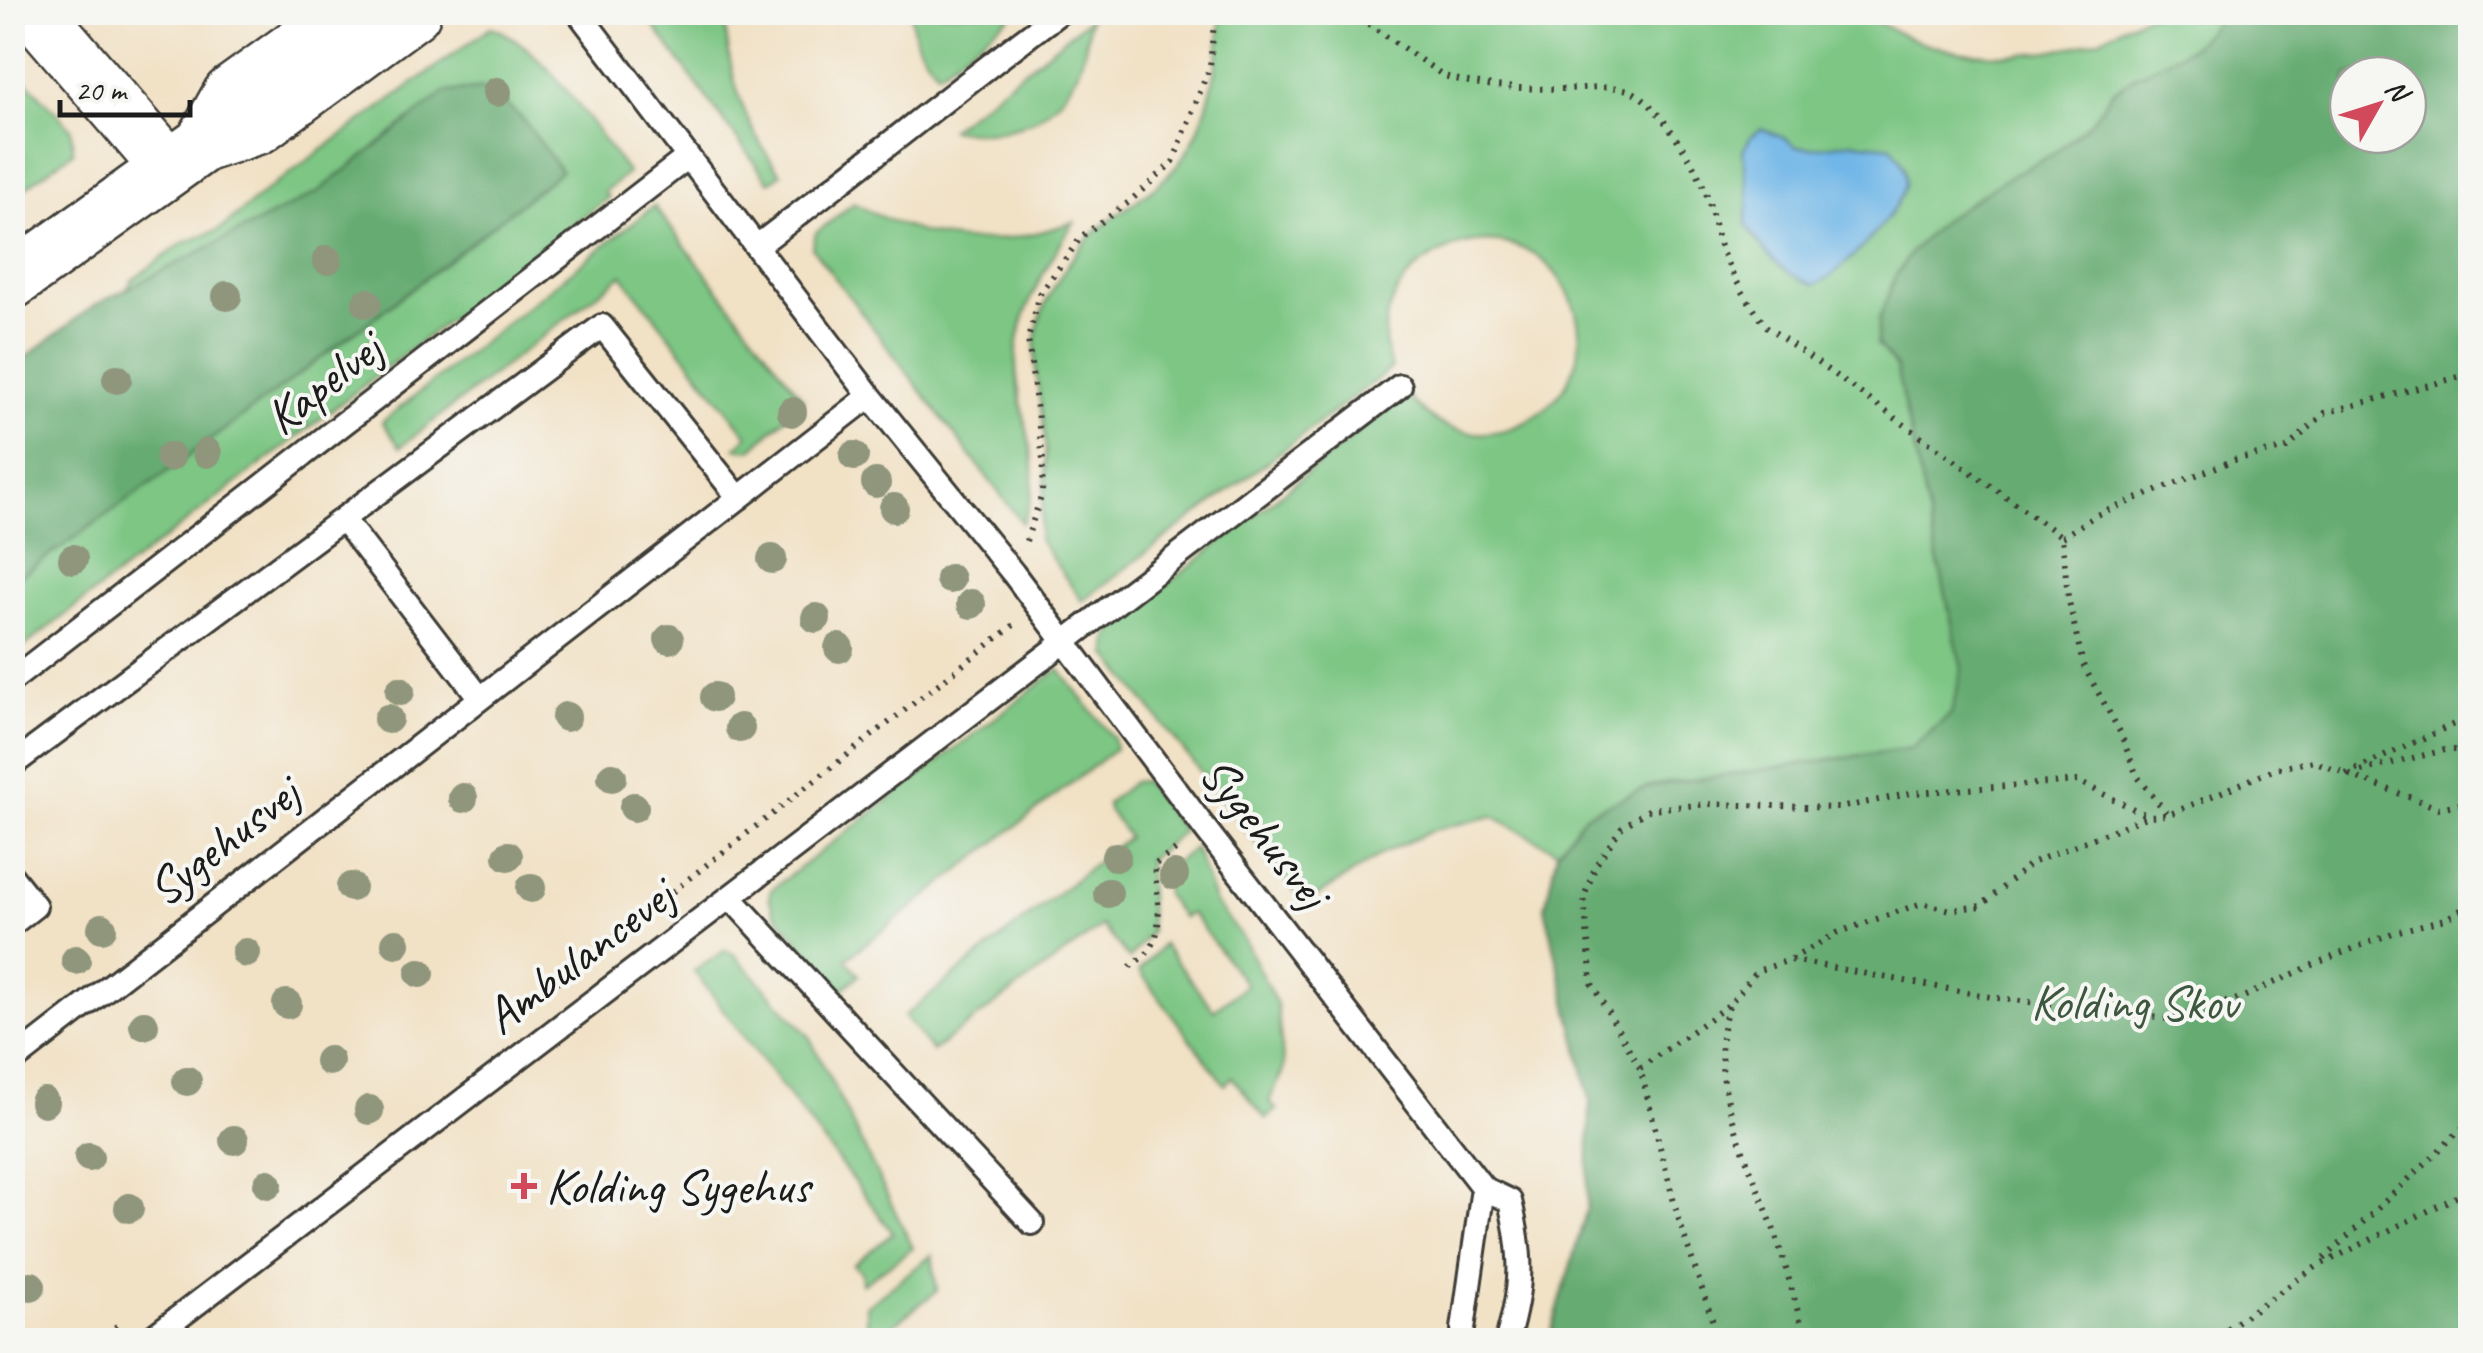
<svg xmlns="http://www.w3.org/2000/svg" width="2483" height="1353" viewBox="0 0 2483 1353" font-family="Caveat,sans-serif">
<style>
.green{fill:#7dc684;stroke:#4c7150;stroke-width:2.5}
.forest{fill:#66ab72;stroke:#416447;stroke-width:2.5;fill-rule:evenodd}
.water{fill:#70b6e7;stroke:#466982;stroke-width:2.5}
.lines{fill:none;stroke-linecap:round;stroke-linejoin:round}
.service-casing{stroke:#3c3a35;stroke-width:28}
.tertiary-casing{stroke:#3c3a35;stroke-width:60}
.path{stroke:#3c3a35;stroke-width:6;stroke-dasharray:2.5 8;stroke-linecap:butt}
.service{stroke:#fff;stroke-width:22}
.tertiary{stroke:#fff;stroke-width:55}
.tree{fill:#8f967c}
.poi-dot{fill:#d1495b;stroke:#f6f6f2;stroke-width:4}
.labels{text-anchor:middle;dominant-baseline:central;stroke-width:8;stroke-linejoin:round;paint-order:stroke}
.street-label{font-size:50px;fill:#1c1c1c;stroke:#f6f6f2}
.park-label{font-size:50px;fill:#3e5840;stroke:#f6f6f2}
.poi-label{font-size:50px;fill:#1c1c1c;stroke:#f6f6f2;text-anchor:start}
</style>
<rect width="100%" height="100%" fill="#f6f6f2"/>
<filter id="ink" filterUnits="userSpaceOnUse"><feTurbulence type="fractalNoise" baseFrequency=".01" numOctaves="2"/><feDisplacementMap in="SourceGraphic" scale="20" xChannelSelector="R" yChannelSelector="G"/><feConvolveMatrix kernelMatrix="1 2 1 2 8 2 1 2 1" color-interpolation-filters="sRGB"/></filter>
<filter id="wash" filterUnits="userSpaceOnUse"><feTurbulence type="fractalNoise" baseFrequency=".0048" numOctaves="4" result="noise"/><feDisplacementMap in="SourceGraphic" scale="40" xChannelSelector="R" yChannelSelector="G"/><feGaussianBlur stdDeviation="2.25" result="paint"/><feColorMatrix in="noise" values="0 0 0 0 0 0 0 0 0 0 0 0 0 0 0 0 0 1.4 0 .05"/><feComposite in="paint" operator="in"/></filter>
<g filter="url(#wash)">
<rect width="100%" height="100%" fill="#f1e1c5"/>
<!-- green -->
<path class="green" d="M 644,13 L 725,13 C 727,73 743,125 781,174 L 769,182 Z
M 911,13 L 911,12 L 1015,13 L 939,72 C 920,54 913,39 911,13 Z
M 1220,13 L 1864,13 C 1930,60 2017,64 2093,41 C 2114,35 2135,15 2156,13 C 2178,10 2203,13 2225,13 L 2193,46 L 2134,77 L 2112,92 L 2091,122 L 2053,154 L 2003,180 L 1912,251 L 1896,275 L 1880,319 L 1877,344 L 1896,367 L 1962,669 L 1951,714 L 1912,748 L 1650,786 L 1586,814 L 1557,851 L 1493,816 L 1434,830 L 1385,852 L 1305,904 L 1108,655 L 1108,640 L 1115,626 L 1407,394 C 1478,490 1624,392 1566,289 C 1509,187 1350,266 1392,368 L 1082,601 L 1039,540 C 1042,507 1048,475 1045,442 C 1042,401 1029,362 1039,321 C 1046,296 1072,255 1090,237 C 1119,208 1159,192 1183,158 C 1208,121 1222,57 1220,13 Z
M 1089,19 C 1084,101 1031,144 950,129 Z
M 491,27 C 543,44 594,129 628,173 L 604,192 L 609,197 L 13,655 L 13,581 C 200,451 383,314 561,170 L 446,92 L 318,192 L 127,289 L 132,280 L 183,243 L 221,229 L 267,190 Z
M 13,67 L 71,128 L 73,152 L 13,197 Z
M 854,203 C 936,247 987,251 1074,222 C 1048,263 1016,313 1016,364 C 1017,419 1050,467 1022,523 L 812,248 L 816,233 Z
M 654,206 L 804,400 L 751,450 L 736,448 L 748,436 L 622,275 L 400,447 L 382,422 Z
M 1059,669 L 1113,738 L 1115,749 L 846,959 L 859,975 L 841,991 L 774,912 L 769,898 L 771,890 Z
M 1144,781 L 1183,831 L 1148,860 L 1150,932 L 1129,959 L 1102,926 L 932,1051 L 904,1016 L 1128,837 L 1108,810 L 1107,803 L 1133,782 Z
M 1195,848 L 1215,903 L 1245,941 L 1277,1005 L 1284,1068 L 1269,1102 L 1277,1110 L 1266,1119 L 1232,1077 L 1225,1085 L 1139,971 L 1163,944 L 1214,1010 L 1246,985 L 1191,913 L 1182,918 L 1165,894 L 1166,869 Z
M 726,950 L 735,955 L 809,1036 L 913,1248 L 862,1284 L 861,1271 L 853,1265 L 893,1233 L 694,971 Z
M 932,1255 L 937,1291 L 874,1340 L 867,1340 L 866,1306 Z"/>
<!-- forest -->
<path class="forest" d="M 2225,13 L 2470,13 L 2470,1340 L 1549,1340 L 1587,1208 L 1590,1100 L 1545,908 L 1557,851 L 1586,814 L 1650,786 L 1912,748 L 1951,714 L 1962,669 L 1896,367 L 1877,344 L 1879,319 L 1896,275 L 1912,251 L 1943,220 L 2003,180 L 2053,154 L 2091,122 L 2112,92 L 2134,77 L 2193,46 ZM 2348,75 L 2408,75 L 2408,135 L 2348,135 Z
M 486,88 L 523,119 L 561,171 C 383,314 200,451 13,581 L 13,367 L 93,306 L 318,192 L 445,92 Z"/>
<!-- water -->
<path class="water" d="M 1761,129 L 1785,138 L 1796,147 L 1812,148 L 1854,142 L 1891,146 C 1900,157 1906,166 1906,181 C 1905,207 1840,276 1815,285 C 1781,273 1764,254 1746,223 L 1749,197 L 1743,151 L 1751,136 Z"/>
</g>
<g filter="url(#ink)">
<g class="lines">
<!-- service casing -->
<g class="service-casing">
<path id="service" d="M 578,12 L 870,396 L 1013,573 L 1206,830 L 1483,1188 L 1510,1201 C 1523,1257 1523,1285 1507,1340
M 757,246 C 859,169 957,89 1060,12
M 343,519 L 480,698
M 12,680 L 688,157
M 12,765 L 602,326 L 739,498
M 12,877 L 35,906 L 12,924
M 730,897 L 1032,1223
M 12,1062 L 870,396
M 1463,1329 L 1483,1188
M 149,1340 L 1400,386"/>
</g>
<!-- tertiary casing -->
<g class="tertiary-casing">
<path id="tertiary" d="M 35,12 L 169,168
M 203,144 L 231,94 L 345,12
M 12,281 L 203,144 L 258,126 L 413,12"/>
</g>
<!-- path -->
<path class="path" d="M 1351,12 L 1444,76 C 1485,88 1525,89 1567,89 C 1586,88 1610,85 1628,90 C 1656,99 1697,166 1706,193 C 1712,210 1714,229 1720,246 C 1730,273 1748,302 1766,326 L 2062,537 L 2068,597 L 2083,665 L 2120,732 L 2137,776 L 2168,815
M 2062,537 L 2096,515 L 2234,460 L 2287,448 L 2325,413 L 2470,374
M 1026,541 L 1042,494 L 1043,460 L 1028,339 L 1040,294 L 1082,236 L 1129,202 L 1173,162 L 1210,66 L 1215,12
M 2361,771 L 2445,750 L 2470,750
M 2346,774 L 2456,723 L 2470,722
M 1791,960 L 1997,998 L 2168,1019 L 2241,998 L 2317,963 L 2395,932 L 2445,919 L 2470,905
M 1130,967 C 1135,962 1144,957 1148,952 C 1166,931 1156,889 1154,865 L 1180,847
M 540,995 L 1015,624
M 1729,1006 C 1702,1077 1753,1169 1776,1236 C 1787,1270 1796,1306 1806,1340
M 1640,1068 L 1730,1004 L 1757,971 L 1790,960 L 1837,933 L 1922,903 L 1951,910 L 1981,906 L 2031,863 L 2148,816 L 2168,815 L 2275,769 L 2313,761 L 2438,808 L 2470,802
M 2324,1259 L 2470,1121
M 98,1340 L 121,1323
M 1719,1340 L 1677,1214 L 1640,1068 L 1592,984 L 1584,897 L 1596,865 L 1621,828 L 1650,809 L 1711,804 L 1839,808 L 1913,793 L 2077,781 L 2148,816
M 2210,1340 L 2316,1267 L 2470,1190"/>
<!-- service -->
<use href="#service" class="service"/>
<!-- tertiary -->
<use href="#tertiary" class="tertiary"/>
</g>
<!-- trees -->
<g class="tree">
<circle cx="497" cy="92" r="15"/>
<circle cx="327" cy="260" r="15"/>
<circle cx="227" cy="296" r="15"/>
<circle cx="367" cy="303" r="15"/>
<circle cx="117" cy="379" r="15"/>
<circle cx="792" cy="412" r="15"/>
<circle cx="207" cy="453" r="15"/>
<circle cx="854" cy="456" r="15"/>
<circle cx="170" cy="457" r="15"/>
<circle cx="876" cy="483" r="15"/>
<circle cx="894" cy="508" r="15"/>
<circle cx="73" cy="559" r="15"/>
<circle cx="772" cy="559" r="15"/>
<circle cx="950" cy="579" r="15"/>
<circle cx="971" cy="604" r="15"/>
<circle cx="816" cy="618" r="15"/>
<circle cx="669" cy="639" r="15"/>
<circle cx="839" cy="648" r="15"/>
<circle cx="400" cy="691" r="15"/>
<circle cx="715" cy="697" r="15"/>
<circle cx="566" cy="717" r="15"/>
<circle cx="388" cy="719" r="15"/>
<circle cx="740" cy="728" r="15"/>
<circle cx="612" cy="777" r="15"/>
<circle cx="463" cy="798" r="15"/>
<circle cx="634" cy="807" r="15"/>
<circle cx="508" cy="856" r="15"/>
<circle cx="1116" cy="857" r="15"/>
<circle cx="1174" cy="875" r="15"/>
<circle cx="351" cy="887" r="15"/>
<circle cx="531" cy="888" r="15"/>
<circle cx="1108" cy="893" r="15"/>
<circle cx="102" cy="928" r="15"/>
<circle cx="396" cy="943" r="15"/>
<circle cx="246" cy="953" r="15"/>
<circle cx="76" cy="960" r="15"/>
<circle cx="420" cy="973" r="15"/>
<circle cx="287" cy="1004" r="15"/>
<circle cx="144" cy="1025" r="15"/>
<circle cx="329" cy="1061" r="15"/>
<circle cx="187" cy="1081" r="15"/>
<circle cx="44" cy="1102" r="15"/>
<circle cx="369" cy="1110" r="15"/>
<circle cx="234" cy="1140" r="15"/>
<circle cx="89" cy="1157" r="15"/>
<circle cx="268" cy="1184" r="15"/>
<circle cx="129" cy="1208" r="15"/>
<circle cx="31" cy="1286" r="15"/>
</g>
</g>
<!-- markers -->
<path class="poi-dot" d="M519 1171h10v10h10v10h-10v10h-10v-10h-10v-10h10z"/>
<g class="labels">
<!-- street labels -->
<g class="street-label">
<text transform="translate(323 383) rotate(-38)">Kapelvej</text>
<text transform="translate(1265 832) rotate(52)">Sygehusvej</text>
<text transform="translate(223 841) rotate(-38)">Sygehusvej</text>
<text transform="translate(579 956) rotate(-37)">Ambulancevej</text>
</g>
<!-- park labels -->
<g class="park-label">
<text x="2134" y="1002">Kolding Skov</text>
</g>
<!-- poi labels -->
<g class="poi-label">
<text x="546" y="1186">Kolding Sygehus</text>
</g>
</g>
<!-- margin -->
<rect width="2483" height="1353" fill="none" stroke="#f6f6f2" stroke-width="50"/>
<!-- north arrow -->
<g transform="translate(2378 105) rotate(51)"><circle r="48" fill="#f6f6f2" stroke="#9f9f9c" stroke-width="2.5"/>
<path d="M0-8L18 38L0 25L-18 38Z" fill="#d1495b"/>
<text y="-15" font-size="28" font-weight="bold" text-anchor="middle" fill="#1c1c1c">N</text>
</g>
<!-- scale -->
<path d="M60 100v15h130v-15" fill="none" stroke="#1c1c1c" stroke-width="5"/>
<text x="75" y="100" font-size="30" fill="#1c1c1c" stroke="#f6f6f2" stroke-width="8" paint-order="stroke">20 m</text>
</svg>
